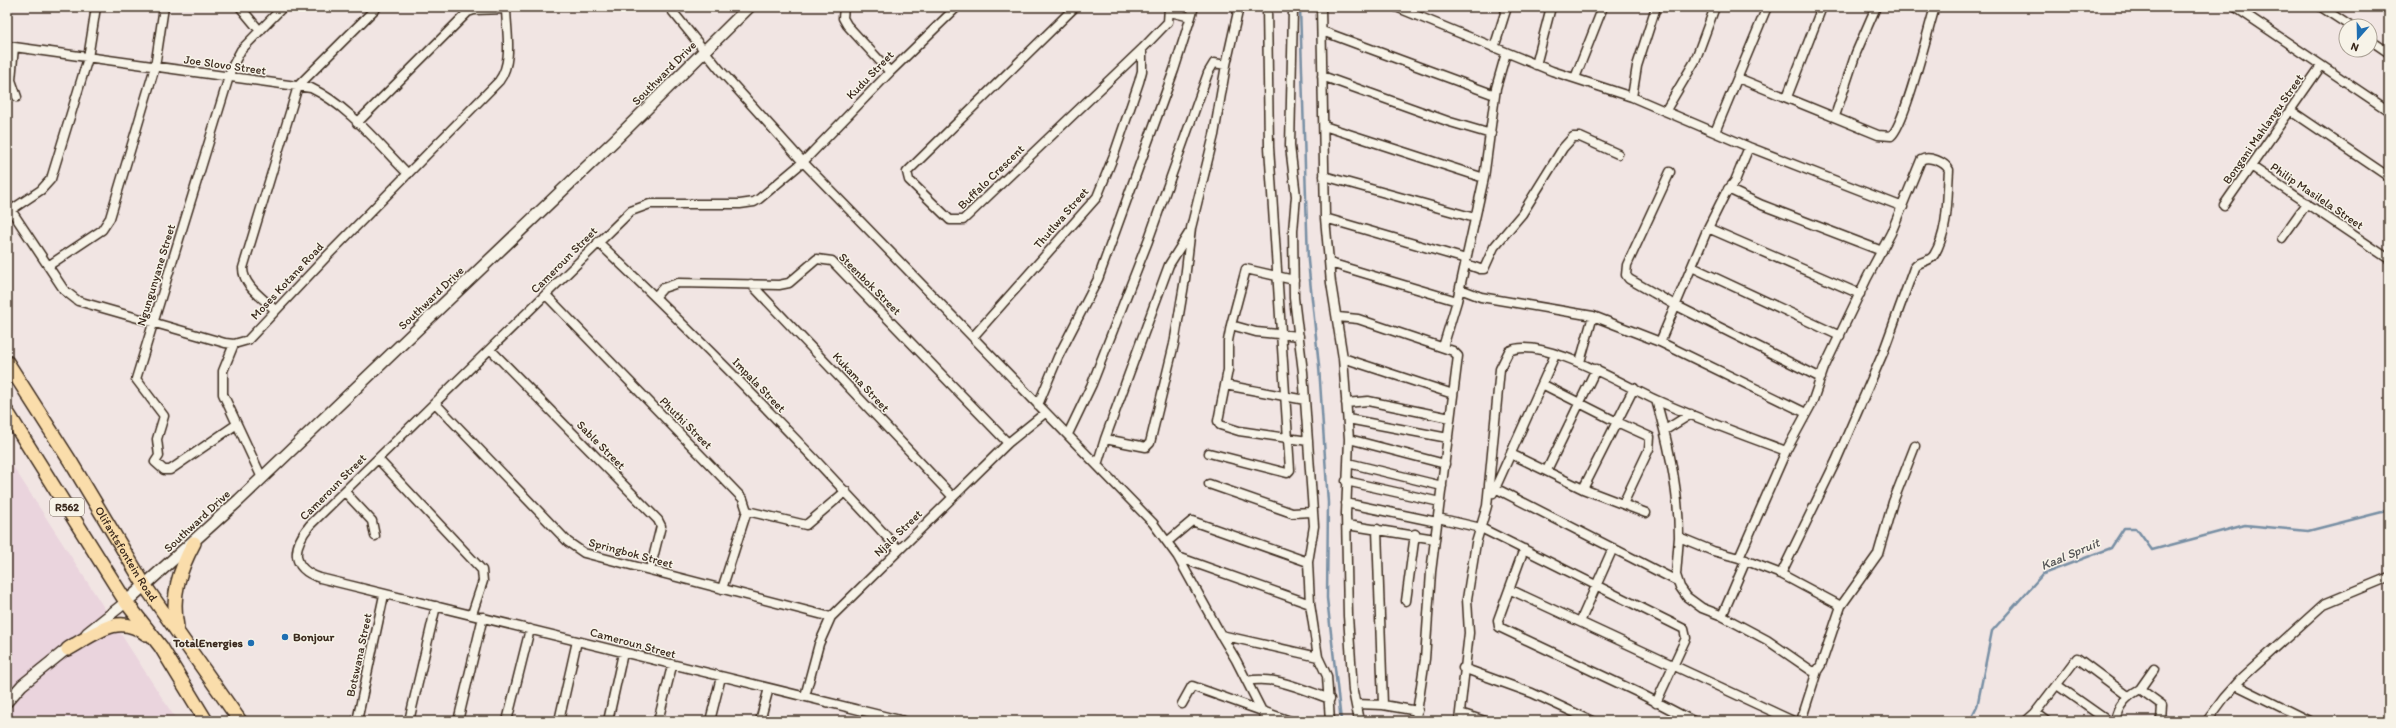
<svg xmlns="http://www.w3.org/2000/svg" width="2396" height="728" viewBox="0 0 2396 728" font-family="Itim,sans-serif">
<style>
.built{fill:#ead4dd}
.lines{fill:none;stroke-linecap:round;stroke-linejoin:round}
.stream{stroke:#788fa4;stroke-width:2.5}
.minor-casing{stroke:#3b2a1e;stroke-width:11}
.tertiary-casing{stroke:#3b2a1e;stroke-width:13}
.secondary-casing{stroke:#3b2a1e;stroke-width:14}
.primary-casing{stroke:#3b2a1e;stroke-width:16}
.minor{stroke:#f7f3e8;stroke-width:8}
.tertiary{stroke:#f7f3e8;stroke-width:10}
.secondary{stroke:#f7f3e8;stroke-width:11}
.primary{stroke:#faddab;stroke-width:13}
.poi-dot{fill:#1f6fb2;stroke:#f7f3e8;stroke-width:1.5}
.labels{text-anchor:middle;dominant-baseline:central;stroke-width:3;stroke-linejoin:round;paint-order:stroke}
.shield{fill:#f7f3e8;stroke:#73665b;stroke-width:1}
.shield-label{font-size:11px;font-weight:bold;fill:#3b2a1e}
.street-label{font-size:12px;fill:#3b2a1e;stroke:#f7f3e8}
.poi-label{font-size:12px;font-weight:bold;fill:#3b2a1e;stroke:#f7f3e8;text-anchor:start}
.water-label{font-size:13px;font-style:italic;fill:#545456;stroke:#f7f3e8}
</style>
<rect width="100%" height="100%" fill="#f1e5e3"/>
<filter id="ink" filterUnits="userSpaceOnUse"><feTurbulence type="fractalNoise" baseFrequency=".025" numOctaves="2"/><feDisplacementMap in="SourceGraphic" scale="8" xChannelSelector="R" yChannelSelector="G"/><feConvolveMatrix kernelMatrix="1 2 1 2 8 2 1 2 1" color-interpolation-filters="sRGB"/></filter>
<g filter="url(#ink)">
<!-- built -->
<path class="built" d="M 7,457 L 126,642 L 177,721 L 7,721 Z"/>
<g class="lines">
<!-- stream -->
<path class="stream" d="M 1300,7 L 1308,261 L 1319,366 L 1328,503 L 1327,598 L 1341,721
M 1970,721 L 1977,707 L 1992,631 L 2043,574 L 2111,548 L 2124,528 L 2136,528 L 2152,550 L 2245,525 L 2308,531 L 2386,511 L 2389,512"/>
<!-- minor casing -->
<g class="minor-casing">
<path id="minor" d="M 240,7 L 260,31
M 669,7 L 720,70 L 803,162 L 1153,523 L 1178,557 L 1221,635 L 1318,657
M 844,7 L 843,18 L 847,25 L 890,72
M 1075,7 L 907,172 L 909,180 L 950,220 L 963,220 L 1142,49 L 1168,22 L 1169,7
M 1321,7 L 1325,218 L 1331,283 L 1343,358 L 1349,439 L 1346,514 L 1348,616 L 1353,691 L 1359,721
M 1396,7 L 1552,71 L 1632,97 L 1749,147 L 1903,207
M 2235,7 L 2389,111
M 2321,7 L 2350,26
M 1293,10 L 1290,146 L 1296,196 L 1293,231 L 1294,298 L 1303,372 L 1314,526 L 1308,562 L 1310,604 L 1318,657 L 1327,676 L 1330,721
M 1170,12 L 1191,17
M 1322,31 L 1495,95
M 2370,40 L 2389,53
M 7,46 L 311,88 C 349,106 379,145 408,174
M 14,47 L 11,80 L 17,97
M 1494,48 L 1507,7
M 1536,65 L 1551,7
M 1322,76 L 1450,122 L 1491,134
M 1575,78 L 1603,7
M 1738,78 L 1878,135 L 1891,136 C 1905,125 1928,29 1935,7
M 1632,97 L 1637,66 L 1656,7
M 1787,97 L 1822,7
M 1666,110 L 1695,61 L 1715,7
M 2290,110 L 2389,177
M 1835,116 L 1856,53 L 1876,7
M 357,123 L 468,12 L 474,10 L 506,9
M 1324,126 L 1484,178
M 1715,132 L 1767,7
M 2251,166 L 2389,259
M 1670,172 L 1627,265 L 1626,275 L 1629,279 L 1675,305 L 1821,378
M 1324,176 L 1475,218
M 1728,189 L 1762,205 L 1882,251
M 7,204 L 64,290 L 78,301 L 225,343 L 234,344 L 248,340 L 328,255 L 499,81 C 514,61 506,30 506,7
M 2224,205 L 2321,66
M 11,210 L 41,190 L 51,179 L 88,58 L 96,7
M 1325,218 L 1466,259
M 1708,228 L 1860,294
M 2282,238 L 2307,203
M 598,242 C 702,341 802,443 898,549
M 1330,263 L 1457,301 L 1484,178 L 1496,88 L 1506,53
M 1466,264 L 1480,269 L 1484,269 L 1494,247 L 1522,214 L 1563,148 L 1573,137 L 1580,137 L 1618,154
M 48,266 L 102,230 L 110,218 L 155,67 L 164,7
M 1692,267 L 1840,336
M 751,284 L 953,497
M 1460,289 L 1481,297 L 1593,316 L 1660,342 L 1806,413
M 546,295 L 743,499 L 747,511 L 722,589
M 655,297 L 663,288 L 678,283 L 779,285 L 789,283 L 817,259 L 832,261 L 1008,443
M 275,310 C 263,298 243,286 243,268 L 298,86 L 377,7
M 1338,317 L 1358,319 L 1453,351 L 1458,356 L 1431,572 L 1425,659 L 1416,719 L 1422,721
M 1231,325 L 1246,269 L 1294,280
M 1299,336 L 1256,332 L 1231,325 L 1228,341 L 1228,370 L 1218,421 L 1220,425 L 1239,431 L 1308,441
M 973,337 L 1097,197 L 1114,155 L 1139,82 L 1142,71 L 1142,49
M 1660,342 L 1708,228 L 1725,194 L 1735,181 L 1749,147
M 234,344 L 223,371 L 223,394 L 262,478
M 1443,347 L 1457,301
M 491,350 L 658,520 L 661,526 L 650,570
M 1343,358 L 1453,394
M 1580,362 L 1593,316
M 1542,384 L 1617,422 L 1650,437 L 1649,449 L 1623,504
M 1225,385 L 1305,400
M 1656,400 C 1669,445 1679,490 1679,537 L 1713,551 L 1739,558
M 435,403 L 568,542 L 584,553 L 831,617
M 1346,403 L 1368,401 L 1450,418
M 1038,405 L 1058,357 L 1098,279 L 1174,70 L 1194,7
M 1348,419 L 1448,438
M 237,424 L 170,470 L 164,470 L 155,462 L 159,456 L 157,439 L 164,416 L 136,379 L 232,67 L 241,50 L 283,7
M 1665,430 L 1691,414
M 1068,434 L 1092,384 L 1148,241 L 1208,73 L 1214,63 L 1226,65
M 1105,439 L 1169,265 L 1189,233
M 1349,439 L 1445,464
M 1209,453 L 1287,473 L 1290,470 L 1269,147 L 1267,7
M 1511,454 L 1583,489 L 1646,513
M 378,459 L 482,570 L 483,581 L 472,614
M 1348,463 L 1442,486
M 1097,465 L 1105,439 L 1146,447 L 1150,443 L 1174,344 L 1185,279 L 1191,228 L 1214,135 L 1226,65 L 1239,7
M 1547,470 L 1596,369
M 1346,481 L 1440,502
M 1209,484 L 1292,513 L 1312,512
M 1495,488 L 1677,581
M 1583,489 L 1634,388
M 345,492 L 372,521 L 375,536
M 1493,493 L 1555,355
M 1346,503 L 1437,522
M 747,511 L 806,525 L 846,491
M 1438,518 L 1481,528 L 1684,629 L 1686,638 L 1656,703
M 1347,525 L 1435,539
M 1679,537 L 1676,575 L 1680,587 L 1687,597 L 1702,608 L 1720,615 L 1767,640 L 1812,671 L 1817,671 L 1821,665 L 1841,606
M 1167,542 L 1192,521 L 1308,562
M 1524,549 L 1498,620 L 1499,627 L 1639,693 L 1693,721
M 1178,557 L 1310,604
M 1781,574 L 1836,461 L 1883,353 L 1914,268 C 1919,260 1929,263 1934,255 C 1949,231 1947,196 1949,170 C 1945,162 1929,155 1921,160 L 1891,233 L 1867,278 L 1824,368 L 1812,403 L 1786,451
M 1511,590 L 1793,721
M 1406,601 L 1415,534
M 1722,616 L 1746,560
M 1580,622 L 1613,548
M 1221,635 L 1236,660 L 1267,721
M 1463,668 L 1532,693 L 1592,721
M 2154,669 L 2140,689 L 2162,705 L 2161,721
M 1247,681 C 1274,675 1304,690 1330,699
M 2057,685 L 2108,721
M 2236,685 L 2309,721
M 805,696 L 819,644 L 831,617 L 1008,443 L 1045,413
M 1182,704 L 1192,686 L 1290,721
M 1356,704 L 1383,705 L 1377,529
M 1383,705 L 1418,711
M 1460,713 L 1485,721
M 2035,713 L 2046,721
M 357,721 L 384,595
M 409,721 L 436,606
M 458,721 L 483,617
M 507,721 L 530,629
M 559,721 L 577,641
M 608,721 L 623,653
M 658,721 L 672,666
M 710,721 L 721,677
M 760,721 L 769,688
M 904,721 L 320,578 C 290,568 292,547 310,525 L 631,211 L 650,204 L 740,204 L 754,202 L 759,199 L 803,162 L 890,72 L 957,7
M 1459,721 L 1469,633 L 1467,599 L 1476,543 L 1487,506 L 1500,369 L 1509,351 C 1541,335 1625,386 1656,400 C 1698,419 1743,435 1786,451 L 1739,558 L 1781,574 L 1841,606 L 1878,554 L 1893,502 L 1915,446
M 1801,721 L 1817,671
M 2026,721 L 2035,713 L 2077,658 L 2128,696
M 2115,721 C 2118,705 2126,697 2140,689
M 2207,721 L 2224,698 L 2242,678 L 2324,604 L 2389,577"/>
</g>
<!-- tertiary casing -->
<g class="tertiary-casing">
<path id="tertiary" d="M 87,633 L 126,602
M 7,702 L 22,685 L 73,644"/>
</g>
<!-- secondary casing -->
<g class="secondary-casing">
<path id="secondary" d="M 126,602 L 239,500 L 615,140 L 749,7"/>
</g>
<!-- primary casing -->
<g class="primary-casing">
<g id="primary">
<path id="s1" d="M 7,362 L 72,464 L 145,586 L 240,721"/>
<path d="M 7,412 L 126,602 L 161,647 L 206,721"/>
<path d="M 177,627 C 171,595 179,571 194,543"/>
<path d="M 68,649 C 95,634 118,612 146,634"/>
</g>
</g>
<!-- minor -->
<use href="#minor" class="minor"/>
<!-- tertiary -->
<use href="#tertiary" class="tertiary"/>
<!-- secondary -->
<use href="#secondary" class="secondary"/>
<!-- primary -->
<use href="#primary" class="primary"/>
</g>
</g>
<!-- markers -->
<g class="poi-dot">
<circle cx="285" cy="637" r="4"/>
<circle cx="251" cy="643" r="4"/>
</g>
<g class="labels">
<!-- shield labels -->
<rect class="shield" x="50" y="498" width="34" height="18" rx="3"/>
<g class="shield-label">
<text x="67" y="507">R562</text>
</g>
<!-- street labels -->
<g class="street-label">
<text transform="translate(225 65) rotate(8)">Joe Slovo Street</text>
<text transform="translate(664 73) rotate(-45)">Southward Drive</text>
<text transform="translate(870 75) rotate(-46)">Kudu Street</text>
<text transform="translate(2263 129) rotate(-55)">Bongani Mahlangu Street</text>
<text transform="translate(991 177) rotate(-44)">Buffalo Crescent</text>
<text transform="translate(2317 196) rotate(34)">Philip Masilela Street</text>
<text transform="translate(1061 218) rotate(-49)">Thutlwa Street</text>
<text transform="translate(564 260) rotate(-45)">Cameroun Street</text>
<text transform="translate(156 275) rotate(-73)">Ngungunyane Street</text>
<text transform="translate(287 281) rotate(-47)">Moses Kotane Road</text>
<text transform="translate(870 284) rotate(45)">Steenbok Street</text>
<text transform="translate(431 298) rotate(-44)">Southward Drive</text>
<text transform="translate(861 382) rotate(47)">Kukama Street</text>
<text transform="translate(759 385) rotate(46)">Impala Street</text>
<text transform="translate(686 423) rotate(45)">Phuthi Street</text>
<text transform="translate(601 445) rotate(45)">Sable Street</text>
<text transform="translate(333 487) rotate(-45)">Cameroun Street</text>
<text transform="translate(197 521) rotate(-43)">Southward Drive</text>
<text transform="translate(898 533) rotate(-44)">Njala Street</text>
<text transform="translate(631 553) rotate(15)">Springbok Street</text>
<text stroke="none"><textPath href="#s1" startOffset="226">Olifantsfontein Road</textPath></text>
<text transform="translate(633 643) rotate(15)">Cameroun Street</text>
<text transform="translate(359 655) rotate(-78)">Botswana Street</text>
</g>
<!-- poi labels -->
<g class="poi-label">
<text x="293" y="637">Bonjour</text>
<text x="243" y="643" text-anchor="end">TotalEnergies</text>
</g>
<!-- water labels -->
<g class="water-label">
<text transform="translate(2070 554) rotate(-23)">Kaal Spruit</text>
</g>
</g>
<!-- margin -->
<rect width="2396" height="728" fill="none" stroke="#f7f3e8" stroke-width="24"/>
<rect x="12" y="12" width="2372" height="704" fill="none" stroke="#3b2a1e" stroke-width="1.5" filter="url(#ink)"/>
<!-- north arrow -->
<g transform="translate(2358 38) rotate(200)"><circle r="19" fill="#f7f3e8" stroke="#aca397"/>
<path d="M0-3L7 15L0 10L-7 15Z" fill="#1f6fb2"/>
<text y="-6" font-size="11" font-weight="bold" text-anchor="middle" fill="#3b2a1e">N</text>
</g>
</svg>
